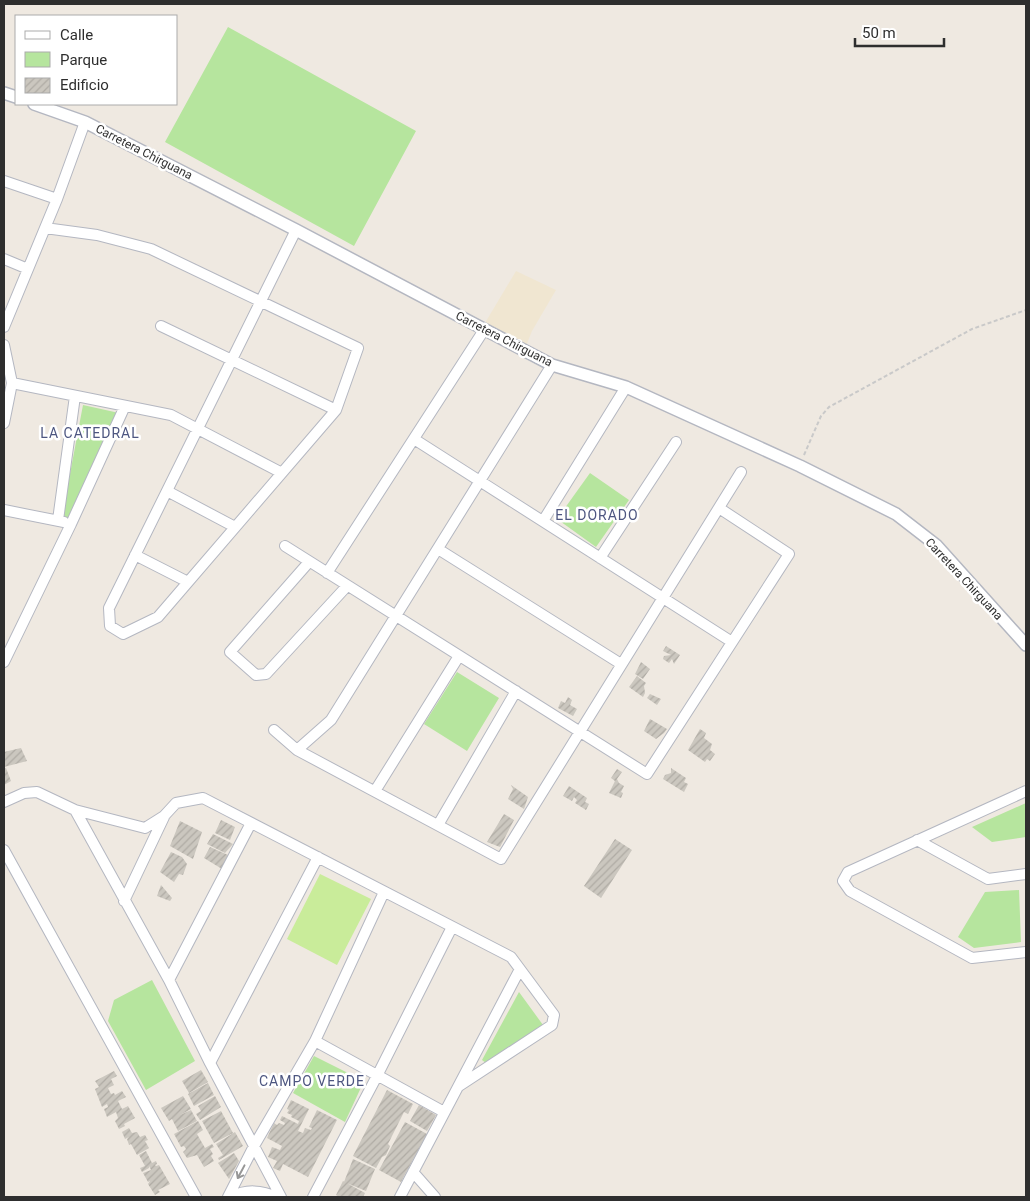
<svg xmlns="http://www.w3.org/2000/svg" width="1030" height="1201" viewBox="0 0 1030 1201" font-family="Roboto,sans-serif">
<style>
.education{fill:#f0e6d1}
.green{fill:#b6e59e}
.pitch{fill:#c9ec9a}
.building{fill:url(#building-hatch)}
.lines{fill:none;stroke-linecap:round;stroke-linejoin:round}
.minor-casing{stroke:#b4b7c1;stroke-width:12}
.tertiary-casing{stroke:#b4b7c1;stroke-width:14}
.path{stroke:#c9c9c9;stroke-width:2;stroke-dasharray:4 2.5;stroke-linecap:butt}
.minor{stroke:#fff;stroke-width:10}
.tertiary{stroke:#fff;stroke-width:11}
.oneway{stroke:#969696}
.labels{text-anchor:middle;dominant-baseline:central;stroke-width:5;stroke-linejoin:round;paint-order:stroke}
.street-label{font-size:12px;fill:#2e2e2e;stroke:#fff}
.neighbourhood-label{font-size:14px;letter-spacing:1px;fill:#4d5680;stroke:#fff}
</style>
<defs>
<pattern id="building-hatch" width="6" height="6" patternUnits="userSpaceOnUse" patternTransform="scale(1.25)"><rect width="6" height="6" fill="#cbc7bf"/><path d="M-1 1l2-2M0 6l6-6M5 7l2-2" fill="none" stroke="#afaba4"/></pattern>
</defs>
<rect width="100%" height="100%" fill="#efe9e1"/>
<!-- education -->
<path class="education" d="M 516,271 L 556,290 L 532,331 L 526,346 L 485,323 Z"/>
<!-- green -->
<path class="green" d="M 228,27 L 416,131 L 354,246 L 165,142 Z
M 83,405 L 119,413 L 70,518 L 62,516 Z
M 590,473 L 629,500 L 596,547 L 557,519 Z
M 457,672 L 499,698 L 467,751 L 424,724 Z
M 1026,803 L 1026,837 L 992,842 L 972,827 Z
M 1019,890 L 1021,942 L 974,948 L 958,937 L 985,892 Z
M 152,980 L 195,1061 L 146,1090 L 108,1021 L 114,1000 Z
M 519,992 L 543,1025 L 486,1063 L 482,1060 Z
M 314,1056 L 364,1081 L 345,1122 L 293,1093 Z"/>
<!-- pitch -->
<path class="pitch" d="M 320,874 L 371,899 L 337,965 L 287,939 Z"/>
<!-- building -->
<path class="building" d="M 666,646 L 680,655 L 674,664 L 672,659 L 669,663 L 663,659 L 664,656 L 671,655 L 663,651 Z
M 641,662 L 650,669 L 643,679 L 635,674 Z
M 637,676 L 646,683 L 644,686 L 645,693 L 643,697 L 629,687 Z
M 650,694 L 661,699 L 657,705 L 647,698 Z
M 568,697 L 572,700 L 570,705 L 577,709 L 573,716 L 558,708 L 561,701 L 565,703 Z
M 650,719 L 667,729 L 664,733 L 656,739 L 644,731 Z
M 700,729 L 706,733 L 704,738 L 712,744 L 710,750 L 715,754 L 710,761 L 707,759 L 705,762 L 688,750 Z
M 21,748 L 27,761 L 4,767 L 4,752 Z
M 6,768 L 11,781 L 4,785 L 4,769 Z
M 671,768 L 686,778 L 684,782 L 688,784 L 684,792 L 663,779 L 665,775 L 671,773 Z
M 617,769 L 622,772 L 617,779 L 619,783 L 624,786 L 621,792 L 623,793 L 621,798 L 609,793 L 615,781 L 611,778 Z
M 511,785 L 528,797 L 524,809 L 508,799 L 513,789 Z
M 569,786 L 587,798 L 585,802 L 589,804 L 586,810 L 575,803 L 577,800 L 574,797 L 572,801 L 563,796 Z
M 504,814 L 514,820 L 500,847 L 487,842 Z
M 221,820 L 235,827 L 230,840 L 215,833 Z
M 180,821 L 202,832 L 193,859 L 170,846 Z
M 213,834 L 233,844 L 225,853 L 207,844 Z
M 615,839 L 632,850 L 601,898 L 584,886 Z
M 210,847 L 228,855 L 222,869 L 204,858 Z
M 171,852 L 182,857 L 187,864 L 183,875 L 179,874 L 174,882 L 160,872 Z
M 161,885 L 172,898 L 170,901 L 157,896 Z
M 201,1070 L 208,1082 L 189,1093 L 182,1081 Z
M 114,1071 L 117,1076 L 111,1079 L 114,1085 L 108,1088 L 111,1094 L 114,1093 L 115,1095 L 122,1091 L 126,1097 L 118,1101 L 122,1109 L 128,1106 L 135,1118 L 124,1124 L 125,1126 L 119,1129 L 115,1121 L 118,1118 L 116,1112 L 107,1117 L 104,1109 L 108,1107 L 107,1104 L 102,1107 L 95,1089 L 99,1087 L 95,1081 Z
M 208,1083 L 214,1095 L 194,1106 L 188,1094 Z
M 387,1090 L 413,1104 L 408,1114 L 404,1112 L 388,1144 L 390,1146 L 386,1155 L 382,1157 L 376,1168 L 353,1156 Z
M 183,1096 L 191,1109 L 180,1115 L 191,1110 L 197,1121 L 178,1131 L 172,1119 L 169,1121 L 161,1108 Z
M 215,1096 L 221,1107 L 200,1120 L 196,1114 L 201,1111 L 198,1106 Z
M 291,1100 L 309,1109 L 298,1131 L 303,1133 L 305,1128 L 311,1130 L 312,1128 L 309,1127 L 317,1110 L 337,1120 L 308,1177 L 283,1164 L 280,1171 L 273,1168 L 277,1161 L 268,1157 L 272,1147 L 280,1150 L 282,1146 L 267,1138 L 274,1123 L 277,1125 L 279,1123 L 284,1125 L 285,1123 L 280,1120 L 282,1116 L 298,1124 L 299,1121 L 291,1117 L 292,1115 L 287,1113 L 289,1110 L 287,1109 Z
M 419,1105 L 436,1115 L 427,1131 L 410,1121 Z
M 221,1111 L 233,1133 L 214,1143 L 202,1121 Z
M 198,1121 L 203,1130 L 197,1134 L 205,1148 L 212,1144 L 214,1147 L 210,1149 L 213,1154 L 211,1156 L 214,1161 L 204,1167 L 197,1155 L 187,1158 L 183,1152 L 186,1149 L 184,1146 L 181,1147 L 174,1134 Z
M 405,1122 L 427,1134 L 401,1182 L 379,1170 Z
M 129,1128 L 132,1133 L 137,1132 L 140,1137 L 145,1135 L 148,1140 L 145,1141 L 149,1148 L 137,1155 L 131,1144 L 129,1145 L 127,1139 L 129,1137 L 125,1139 L 122,1132 Z
M 235,1132 L 243,1146 L 219,1160 L 218,1158 L 223,1155 L 216,1144 Z
M 146,1151 L 152,1163 L 156,1161 L 157,1164 L 155,1165 L 156,1166 L 159,1165 L 170,1184 L 158,1190 L 160,1192 L 155,1195 L 148,1184 L 150,1181 L 148,1182 L 143,1173 L 151,1170 L 149,1166 L 149,1168 L 142,1172 L 140,1168 L 145,1166 L 139,1155 Z
M 234,1153 L 239,1161 L 229,1179 L 218,1163 Z
M 353,1159 L 375,1169 L 366,1191 L 344,1182 Z
M 343,1181 L 365,1193 L 363,1197 L 339,1197 L 336,1195 Z"/>
<g class="lines">
<!-- minor casing -->
<g class="minor-casing">
<path id="minor" d="M 4,181 L 57,199
M 45,228 L 97,235 L 151,249 L 358,348 L 336,410 L 158,617 L 123,634 L 110,626 L 109,608 C 171,482 233,356 296,230
M 4,259 L 28,269
M 161,326 L 336,410
M 4,327 L 57,199 L 85,122
M 4,345 L 12,383 L 4,423
M 12,383 L 171,415 L 282,473
M 414,439 L 732,642
M 167,491 L 235,527
M 4,510 L 64,522
M 58,520 L 75,396
M 543,521 L 626,387
M 285,546 L 647,774 L 789,554 L 719,508
M 438,549 L 621,664
M 135,555 L 188,582
M 600,558 L 676,442
M 309,562 L 230,652 L 256,675 L 266,674 L 347,586
M 327,573 L 484,330
M 4,662 L 71,524 L 125,406
M 274,730 L 297,750 L 501,859 L 741,472
M 297,750 L 331,720 L 552,365
M 375,791 L 459,656
M 1026,791 L 848,872 L 843,881 L 850,891 L 972,958 L 1026,952
M 4,802 L 24,793 L 37,792 L 75,810 L 145,828 L 164,816 L 176,803 L 203,798 L 511,957 L 554,1015 L 552,1025 L 459,1086
M 75,810 L 169,980 L 210,1063 L 281,1197
M 438,825 L 516,691
M 917,840 L 988,879 L 1026,874
M 4,850 L 196,1197
M 124,901 L 164,817
M 169,980 L 251,823
M 315,1041 L 444,1112
M 210,1063 L 318,857
M 413,1172 L 435,1197
M 228,1197 L 254,1146 L 315,1041 L 384,892
M 232,1197 C 245,1189 262,1190 276,1197
M 313,1197 L 377,1076 L 452,927
M 400,1197 L 520,969"/>
</g>
<!-- tertiary casing -->
<g class="tertiary-casing">
<path id="tertiary" d="M 4,93 L 16,97
M 34,104 L 85,122 L 296,230 L 552,365 L 626,387 L 800,466 L 896,514 L 936,545 L 1026,645"/>
</g>
<!-- path -->
<path class="path" d="M 804,455 L 821,416 L 829,407 L 972,329 L 1026,310"/>
<!-- minor -->
<use href="#minor" class="minor"/>
<!-- tertiary -->
<use href="#tertiary" class="tertiary"/>
</g>
<!-- one-way arrows -->
<defs><path id="oneway-shaft" d="M-6 0H5M1.5-3L5.5 0L1.5 3" fill="none" stroke-width="1.6" stroke-linecap="round" stroke-linejoin="round" transform="scale(1.25)"/></defs>
<use class="oneway" href="#oneway-shaft" transform="translate(241 1172) rotate(118)"/>
<g class="labels">
<!-- street labels -->
<g class="street-label">
<text transform="translate(144 152) rotate(27)">Carretera Chirguana</text>
<text transform="translate(504 339) rotate(27)">Carretera Chirguana</text>
<text transform="translate(964 579) rotate(47)">Carretera Chirguana</text>
</g>
<!-- neighbourhood labels -->
<g class="neighbourhood-label">
<text x="90" y="433">LA CATEDRAL</text>
<text x="597" y="515">EL DORADO</text>
<text x="312" y="1081">CAMPO VERDE</text>
</g>
</g>
<!-- border -->
<rect width="1030" height="1201" fill="none" stroke="#2e2e2e" stroke-width="10"/>
<!-- legend -->
<rect x="15" y="15" width="162" height="90" fill="#ffffff" stroke="#ababab"/>
<rect x="25" y="31" width="25" height="8" fill="#ffffff" stroke="#ababab"/>
<text x="60" y="40" font-size="15" fill="#2e2e2e">Calle</text>
<rect x="25" y="52" width="25" height="15" fill="#b6e59e" stroke="#ababab"/>
<text x="60" y="65" font-size="15" fill="#2e2e2e">Parque</text>
<rect x="25" y="78" width="25" height="15" fill="url(#building-hatch)" stroke="#ababab"/>
<text x="60" y="90" font-size="15" fill="#2e2e2e">Edificio</text>
<!-- scale -->
<path d="M855 38v8h89v-8" fill="none" stroke="#2e2e2e" stroke-width="2.5"/>
<text x="862" y="38" font-size="15" fill="#2e2e2e" stroke="#ffffff" stroke-width="4" paint-order="stroke">50 m</text>
</svg>
